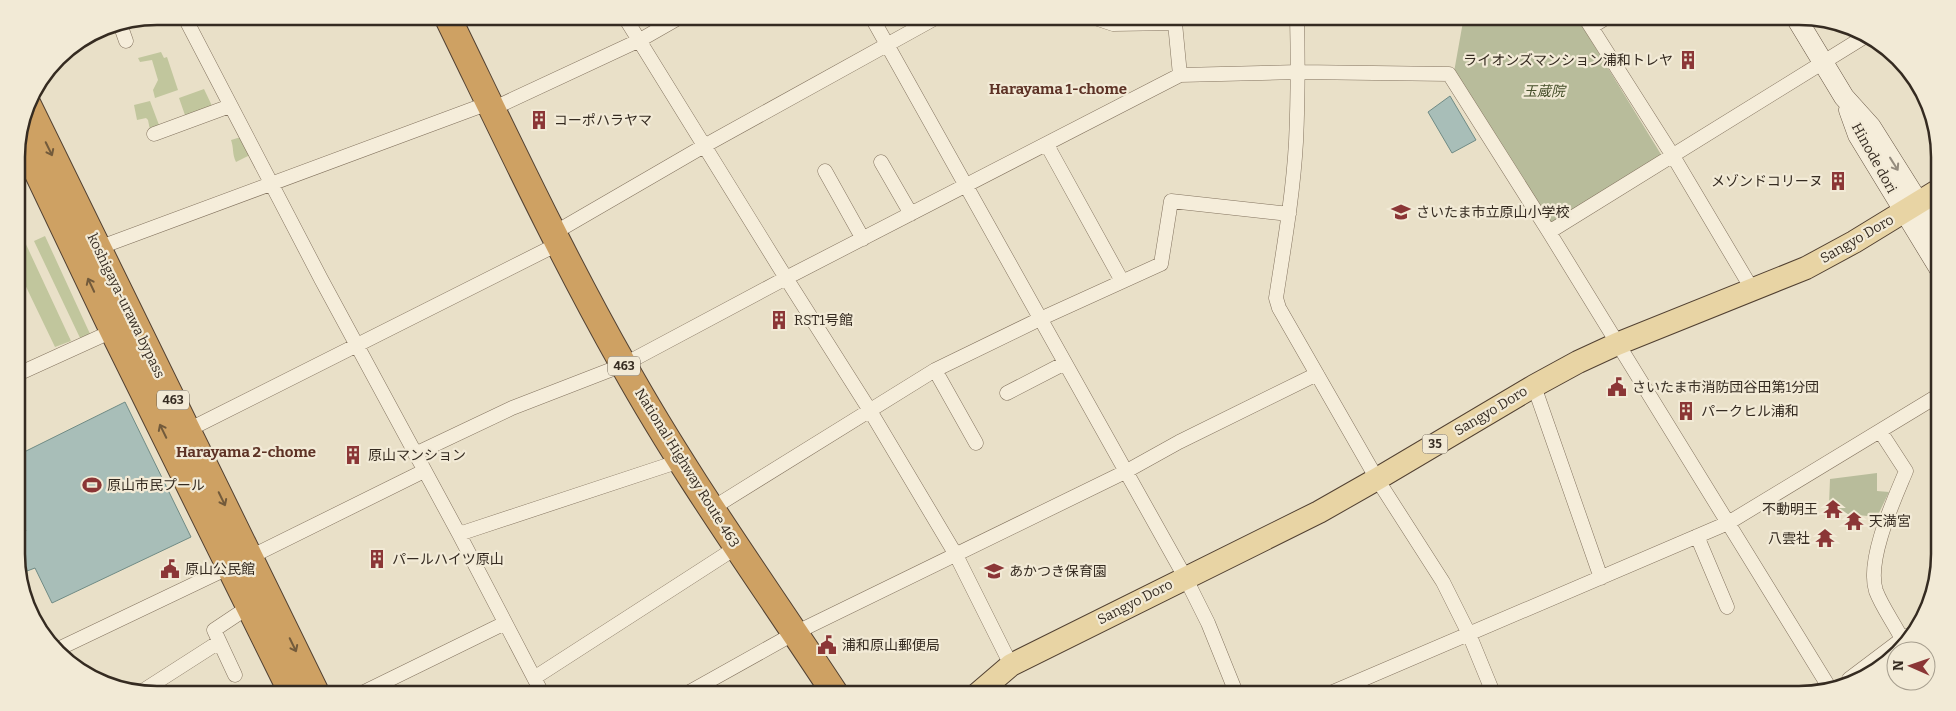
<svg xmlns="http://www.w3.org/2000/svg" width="1956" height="711" viewBox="0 0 1956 711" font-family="Bitter,'Noto Sans JP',serif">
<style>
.green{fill:#c1c69d}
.cemetery{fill:#b8bc9b}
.water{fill:#a8beb8;stroke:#708b85}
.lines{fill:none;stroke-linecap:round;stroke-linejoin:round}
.street-casing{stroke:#83735f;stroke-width:15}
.secondary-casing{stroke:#655442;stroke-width:21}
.primary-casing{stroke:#524132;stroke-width:24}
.highway-casing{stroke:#524132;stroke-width:28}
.street{stroke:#f5edda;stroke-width:14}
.secondary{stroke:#f5edda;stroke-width:20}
.primary{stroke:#e8d4a4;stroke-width:22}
.highway{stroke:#cea163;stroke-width:26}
.oneway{stroke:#725a3b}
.oneway2{stroke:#958c7e}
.labels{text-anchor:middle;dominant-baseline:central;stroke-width:4.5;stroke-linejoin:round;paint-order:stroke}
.shield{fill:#f2ead6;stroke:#6e6457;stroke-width:1}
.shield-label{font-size:12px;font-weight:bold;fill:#352b21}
.poi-label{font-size:14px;fill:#352b21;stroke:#f2ead6;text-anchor:start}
.park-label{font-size:14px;font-style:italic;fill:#454f2a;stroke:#f2ead6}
.street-label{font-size:14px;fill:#352b21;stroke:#f2ead6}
.neighbourhood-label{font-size:15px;font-weight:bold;fill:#5d3225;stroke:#f2ead6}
.rim{fill:none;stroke:#352b21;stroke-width:2.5}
</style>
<rect width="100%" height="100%" fill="#e9e0c8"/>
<!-- green -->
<path class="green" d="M 161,52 L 164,58 L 167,57 L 178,90 L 155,98 L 153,90 L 158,80 L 152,60 L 140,62 L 138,58 Z
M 204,89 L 213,108 L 186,118 L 179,98 Z
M 150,101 L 159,125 L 150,130 L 148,120 L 146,118 L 137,120 L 134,105 Z
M 241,137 L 250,155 L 236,162 C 232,154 234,148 231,140 Z
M 17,225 L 71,341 L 55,347 L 17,268 Z
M 45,236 L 91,336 L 81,340 L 34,241 Z"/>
<!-- cemetery -->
<path class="cemetery" d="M 1464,16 L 1576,16 L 1662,156 L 1551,226 L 1454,72 Z
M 1877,473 L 1877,491 L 1889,492 L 1877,517 L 1839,513 L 1838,505 L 1829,505 L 1830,479 Z"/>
<!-- water -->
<path class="water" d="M 1450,96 L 1476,140 L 1452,153 L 1428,112 Z
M 125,402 L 191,537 L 52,603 L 35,568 L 19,574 L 19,537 L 26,531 L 19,515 L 18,455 Z"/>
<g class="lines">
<!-- street casing -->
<g class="street-casing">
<path id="street" d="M 184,16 L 321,279 L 459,534 L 543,695
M 871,16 L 1185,577 L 1208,623 L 1237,695
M 1089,16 L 1113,24 L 1175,23 L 1180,75
M 1297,16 C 1298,58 1298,100 1296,142 C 1293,195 1284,246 1276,298 L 1279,308 L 1377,479 L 1443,582 L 1469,634 L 1494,695
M 1584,16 L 1673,156 L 1752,289
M 120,24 L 126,41
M 1591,27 L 1609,16
M 492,109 L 640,40 L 682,16
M 154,134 L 230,106
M 1047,145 L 1122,281
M 881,162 L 911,214
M 825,171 L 863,239
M 1549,232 L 1864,37
M 554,233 L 704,146 L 939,16
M 98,248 L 489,103
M 935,370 L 976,443
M 18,374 L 117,329
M 1534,386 L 1601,578
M 1007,393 L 1065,363
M 188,430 L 558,244
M 1880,431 L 1906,471 C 1894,500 1866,560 1876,591 C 1882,607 1894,623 1902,639
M 415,454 L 512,408 L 623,365 L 786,278 L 624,16
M 711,509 L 935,370 L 1040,319 L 1161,264 L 1171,201 L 1289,214
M 459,534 L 680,461
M 1697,536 L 1727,607
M 56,650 L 230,567 L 424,471
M 1011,665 L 956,555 L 869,409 L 786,278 L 1180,75 L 1299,72 L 1449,74 L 1549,232 L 1829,687
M 235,675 L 214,630 L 250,606
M 534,678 L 737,547
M 1849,679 L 1906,636
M 141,692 L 219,642
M 358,695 L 505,623
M 684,695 L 795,633 L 1125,472 L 1179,442 L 1317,374
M 1326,695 L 1728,523 L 1939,395"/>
</g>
<!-- secondary casing -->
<g class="secondary-casing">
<path id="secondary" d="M 1795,16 L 1844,97 L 1871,127 L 1939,235
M 1849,110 L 1858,135 L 1939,268"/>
</g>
<!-- primary casing -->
<g class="primary-casing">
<path id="primary" d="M 976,695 L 1011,665 L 1319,512 L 1377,479 L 1534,386 L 1578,362 L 1617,344 L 1806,268 L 1854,242 L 1939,190"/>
</g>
<!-- highway casing -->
<g class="highway-casing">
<path id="highway" d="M 447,16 C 504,133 559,251 623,364 C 687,479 764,585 836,695
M 28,105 L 317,695
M 20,136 L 113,331 L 293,695"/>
</g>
<!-- street -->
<use href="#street" class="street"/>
<!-- secondary -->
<use href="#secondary" class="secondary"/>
<!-- primary -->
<use href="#primary" class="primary"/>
<!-- highway -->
<use href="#highway" class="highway"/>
</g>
<!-- one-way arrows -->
<defs><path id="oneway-shaft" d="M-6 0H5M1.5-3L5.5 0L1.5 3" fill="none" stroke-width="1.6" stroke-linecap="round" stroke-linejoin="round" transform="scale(1.25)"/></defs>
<g class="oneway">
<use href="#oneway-shaft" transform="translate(49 149) rotate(64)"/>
<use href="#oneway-shaft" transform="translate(91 285) rotate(-115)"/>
<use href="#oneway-shaft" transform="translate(163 431) rotate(-116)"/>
<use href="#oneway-shaft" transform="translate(222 499) rotate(64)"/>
<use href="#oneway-shaft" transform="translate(293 645) rotate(64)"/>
</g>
<use class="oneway2" href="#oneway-shaft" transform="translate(1894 164) rotate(58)"/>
<!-- icons -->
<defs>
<g id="building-bare" transform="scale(1.5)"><path d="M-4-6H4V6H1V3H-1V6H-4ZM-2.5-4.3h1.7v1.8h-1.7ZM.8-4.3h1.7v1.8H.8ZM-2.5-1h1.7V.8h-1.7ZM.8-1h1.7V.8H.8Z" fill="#8b3636" stroke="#f2ead6" stroke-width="2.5" paint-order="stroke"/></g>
<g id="school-bare" transform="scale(1.5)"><path d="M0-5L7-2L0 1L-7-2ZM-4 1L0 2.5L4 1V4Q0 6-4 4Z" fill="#8b3636" stroke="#f2ead6" stroke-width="2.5" paint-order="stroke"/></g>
<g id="civic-bare" transform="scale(1.5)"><path d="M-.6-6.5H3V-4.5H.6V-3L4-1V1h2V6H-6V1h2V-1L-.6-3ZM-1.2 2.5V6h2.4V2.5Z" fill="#8b3636" stroke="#f2ead6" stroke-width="2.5" paint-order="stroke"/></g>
<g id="stadium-bare" transform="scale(1.5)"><path d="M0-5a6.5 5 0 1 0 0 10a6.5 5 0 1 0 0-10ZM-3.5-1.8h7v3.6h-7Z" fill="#8b3636" stroke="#f2ead6" stroke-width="2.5" paint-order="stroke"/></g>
<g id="temple-bare" transform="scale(1.5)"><path d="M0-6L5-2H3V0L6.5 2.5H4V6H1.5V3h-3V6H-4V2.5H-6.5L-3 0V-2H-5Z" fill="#8b3636" stroke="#f2ead6" stroke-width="2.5" paint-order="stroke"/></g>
</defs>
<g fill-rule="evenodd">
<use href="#building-bare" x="1688" y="60"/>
<use href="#building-bare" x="539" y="120"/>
<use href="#building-bare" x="1838" y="181"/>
<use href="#school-bare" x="1401" y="212"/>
<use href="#building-bare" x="779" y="320"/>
<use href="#civic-bare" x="1617" y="387"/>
<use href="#building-bare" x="1686" y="411"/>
<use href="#building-bare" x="353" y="455"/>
<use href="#stadium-bare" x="92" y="485"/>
<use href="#temple-bare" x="1833" y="509"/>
<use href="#temple-bare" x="1854" y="521"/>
<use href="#temple-bare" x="1825" y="538"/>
<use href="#building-bare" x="377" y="559"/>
<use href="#civic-bare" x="170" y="569"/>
<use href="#school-bare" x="994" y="571"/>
<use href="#civic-bare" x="827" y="645"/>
</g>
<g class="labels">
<!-- shield labels -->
<g class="shield">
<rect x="608" y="356.5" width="32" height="19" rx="4"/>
<rect x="157" y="390.5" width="32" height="19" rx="4"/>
<rect x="1422.5" y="434.5" width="25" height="19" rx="4"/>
</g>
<g class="shield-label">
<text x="624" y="366">463</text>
<text x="173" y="400">463</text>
<text x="1435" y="444">35</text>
</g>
<!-- poi labels -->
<g class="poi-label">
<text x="1673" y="60" text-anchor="end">ライオンズマンション浦和トレヤ</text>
<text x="554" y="120">コーポハラヤマ</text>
<text x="1823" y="181" text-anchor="end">メゾンドコリーヌ</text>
<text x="1416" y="212">さいたま市立原山小学校</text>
<text x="794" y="320">RST1号館</text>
<text x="1632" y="387">さいたま市消防団谷田第1分団</text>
<text x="1701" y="411">パークヒル浦和</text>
<text x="368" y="455">原山マンション</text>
<text x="107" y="485">原山市民プール</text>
<text x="1818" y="509" text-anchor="end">不動明王</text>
<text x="1869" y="521">天満宮</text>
<text x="1810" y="538" text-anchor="end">八雲社</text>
<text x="392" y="559">パールハイツ原山</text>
<text x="185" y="569">原山公民館</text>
<text x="1009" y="571">あかつき保育園</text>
<text x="842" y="645">浦和原山郵便局</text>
</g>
<!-- park labels -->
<g class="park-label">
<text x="1544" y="91">玉蔵院</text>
</g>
<!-- street labels -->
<g class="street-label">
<text transform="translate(1874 158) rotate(61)">Hinode dori</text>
<text transform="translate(1857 239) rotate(-30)">Sangyo Doro</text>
<text transform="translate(126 306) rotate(64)">koshigaya-urawa bypass</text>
<text transform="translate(1491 411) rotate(-31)">Sangyo Doro</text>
<text transform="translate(687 468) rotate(58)">National Highway Route 463</text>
<text transform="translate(1135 602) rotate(-27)">Sangyo Doro</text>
</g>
<!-- neighbourhood labels -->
<g class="neighbourhood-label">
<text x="1058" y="89">Harayama 1-chome</text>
<text x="246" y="452">Harayama 2-chome</text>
</g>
</g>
<!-- crop -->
<path d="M0 0H1956V711H0ZM157 25H1799A132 132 0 0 1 1931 157V554A132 132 0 0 1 1799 686H157A132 132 0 0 1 25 554V157A132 132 0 0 1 157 25Z" fill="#f2ead6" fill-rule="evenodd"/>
<path class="rim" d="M157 25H1799A132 132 0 0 1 1931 157V554A132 132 0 0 1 1799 686H157A132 132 0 0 1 25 554V157A132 132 0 0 1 157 25Z"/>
<!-- north arrow -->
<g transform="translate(1911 666) rotate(272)"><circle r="24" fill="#f2ead6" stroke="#a69e8e"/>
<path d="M0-4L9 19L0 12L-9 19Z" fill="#8b3636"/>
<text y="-8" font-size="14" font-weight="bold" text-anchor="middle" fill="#352b21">N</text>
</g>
</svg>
